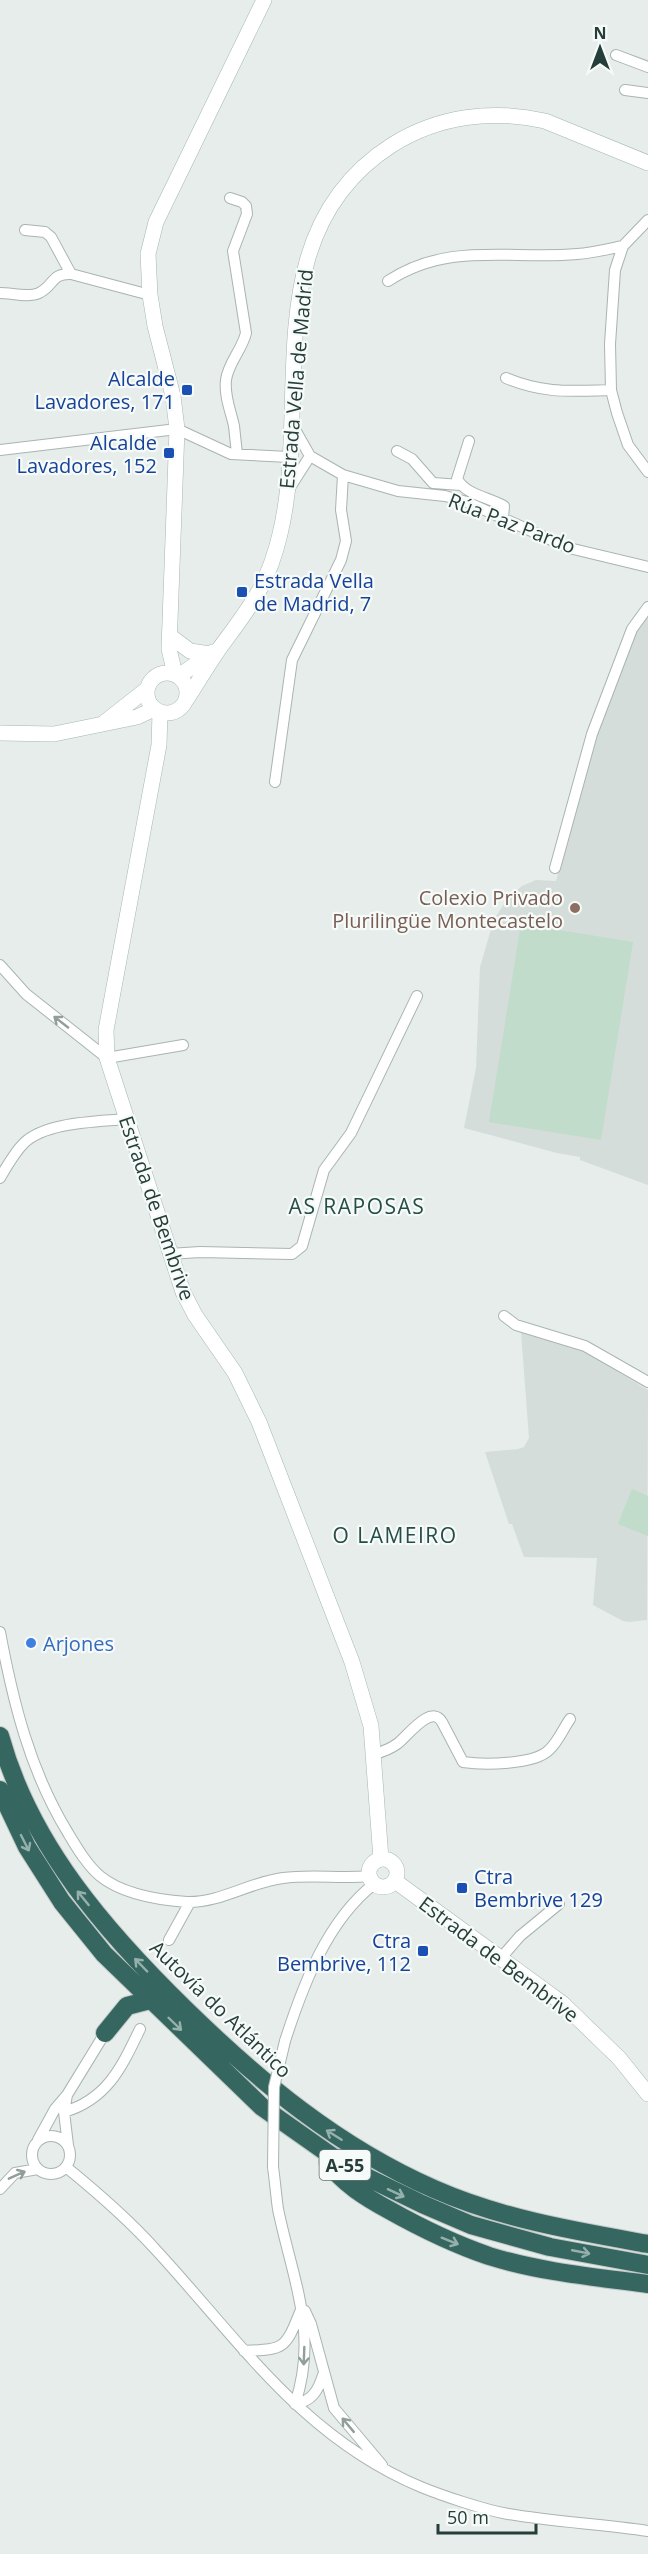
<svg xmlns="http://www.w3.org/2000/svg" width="648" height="2554" viewBox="0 0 648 2554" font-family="'Open Sans',sans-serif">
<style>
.built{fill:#d4ddda}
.green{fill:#c1dcca}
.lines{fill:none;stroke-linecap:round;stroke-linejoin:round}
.street-casing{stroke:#a9b5b1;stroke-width:12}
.secondary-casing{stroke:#a5b8b3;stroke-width:16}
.highway-casing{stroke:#c2c9c8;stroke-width:20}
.street{stroke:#fff;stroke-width:10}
.secondary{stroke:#fff;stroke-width:15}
.highway{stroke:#356760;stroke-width:18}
.street-bridge-casing{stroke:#a9b5b1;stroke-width:12;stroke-linecap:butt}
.street-bridge{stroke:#fff;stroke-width:10}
.oneway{stroke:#929e9c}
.oneway2{stroke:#96b0ac}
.transit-dot{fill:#1a4fb4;stroke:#f6faf8;stroke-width:2}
.education-dot{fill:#8d6e63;stroke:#f6faf8;stroke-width:2}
.shop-dot{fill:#3f7fe0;stroke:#f6faf8;stroke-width:2}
.labels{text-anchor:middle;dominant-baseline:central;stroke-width:4.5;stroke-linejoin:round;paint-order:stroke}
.shield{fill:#f6faf8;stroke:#647672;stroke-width:1.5}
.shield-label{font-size:18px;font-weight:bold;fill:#263e39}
.transit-label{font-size:20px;fill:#164399;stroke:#f6faf8;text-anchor:end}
.street-label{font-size:20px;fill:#263e39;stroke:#f6faf8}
.education-label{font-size:20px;fill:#785e54;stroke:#f6faf8;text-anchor:end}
.shop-label{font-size:20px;fill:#366cbe;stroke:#f6faf8;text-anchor:start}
.neighbourhood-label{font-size:21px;letter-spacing:1.5px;fill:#244e46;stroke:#f6faf8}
</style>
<rect width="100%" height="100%" fill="#e6edea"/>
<!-- built -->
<path class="built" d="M 648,613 L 648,1185 L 580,1160 L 580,1157 L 557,1153 L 464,1128 L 476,1068 L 480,967 L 494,919 L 509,897 L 522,886 L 536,880 L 556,881 L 599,723 L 636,630 Z
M 521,1332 L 585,1352 L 648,1390 L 647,1620 L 629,1622 L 623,1621 L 593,1605 L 597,1558 L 524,1557 L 512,1524 L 509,1524 L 485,1452 L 518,1449 L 524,1447 L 529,1438 Z"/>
<!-- green -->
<path class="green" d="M 521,924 L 633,942 L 601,1140 L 489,1122 Z
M 632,1489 L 648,1496 L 648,1536 L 618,1524 Z"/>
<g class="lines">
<!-- street casing -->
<g class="street-casing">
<path id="street" d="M 616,55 L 648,67
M 625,90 L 648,93
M 230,198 L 242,202 L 246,206 L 247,214 L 233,251 L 246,333 C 242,350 228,363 226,380 C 224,396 231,412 234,426 C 235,436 236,445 237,454
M 648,220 L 623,246 L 615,270 L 610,344 L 611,390 L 617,413 L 628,445 L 648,472
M 25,230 L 45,232 L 51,237 L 71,274
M 388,281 C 449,241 510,260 577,254 C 592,253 608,249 623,246
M 0,293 C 12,293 28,298 39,293 C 54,286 51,273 71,274 L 150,295
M 506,378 C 545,394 570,391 611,390
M 469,441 L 457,479 C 466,495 488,497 504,506 L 503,518
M 0,450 L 177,429 L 231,454 L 289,457
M 397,451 L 412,459 L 433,483 L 461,485
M 310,456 L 343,475 L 398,491 L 445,496 L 467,502 L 569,548 L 648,567
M 289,489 L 310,456 L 293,426
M 275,782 L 292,660 L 341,560 L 346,541 L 341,510 L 343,475
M 555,868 L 592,734 L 632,629 L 648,607
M 0,965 L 26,994 L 107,1058 L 183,1045
M 0,1178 C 7,1166 14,1153 24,1143 C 46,1122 96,1122 126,1119
M 169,1254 L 200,1252 L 292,1254 L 302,1246 L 324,1170 L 351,1133 L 417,996
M 504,1316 L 516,1325 L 585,1346 L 648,1382
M 0,1632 C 13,1702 30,1771 68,1833 C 77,1848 87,1865 100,1876 C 122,1894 159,1900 187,1902 C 220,1903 250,1882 283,1878 C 312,1874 341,1879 369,1876
M 374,1754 C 382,1752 390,1749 397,1744 C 407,1737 431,1703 442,1722 L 463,1762 C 483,1765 534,1765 549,1750 C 558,1742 563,1729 570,1719
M 169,1940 L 190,1902
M 500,1959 L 520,1936 L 559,1904
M 285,2041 C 303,1985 327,1921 374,1884
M 64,2112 C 108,2099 122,2066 140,2029
M32 2155a19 19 0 1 1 38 0a19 19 0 1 1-38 0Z
M 38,2140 L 55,2109 L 67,2095
M 68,2145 L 64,2112 L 67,2095 L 105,2033
M 66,2167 C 98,2193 129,2220 156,2250 C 240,2341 302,2437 421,2487 C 443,2496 485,2510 508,2514 C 554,2522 602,2524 648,2531
M 273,2167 C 275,2181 276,2195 278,2209 C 292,2278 319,2332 295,2404
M 0,2189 L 15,2173 L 38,2169
M 305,2311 L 311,2324 L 334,2408 L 382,2465
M 244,2351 C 284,2349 285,2350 300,2312
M 295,2404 C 312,2401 318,2391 323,2375"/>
</g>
<!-- secondary casing -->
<g class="secondary-casing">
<path id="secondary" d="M 170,636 L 190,651 L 210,654
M147 693a20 20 0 1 1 40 0a20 20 0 1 1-40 0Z
M 175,674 L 169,649 L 177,429 L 173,396 L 155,326 L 150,295 L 148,254 L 156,222 L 264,0
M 179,676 L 213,652
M 187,699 C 198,682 208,665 219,649 C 249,608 268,586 280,534 C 312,401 254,233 392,145 C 438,116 492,109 545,121 L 648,163
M 160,713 L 159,745 L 106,1030 L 107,1058 L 183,1292 L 195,1315 L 235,1373 L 259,1422 L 352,1662 L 371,1726 L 381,1859
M 105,722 L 147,689
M 0,733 L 54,734 L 137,717 L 154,709
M369 1873a14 14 0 1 1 28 0a14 14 0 1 1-28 0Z
M 395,1881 L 562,2003 L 619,2058 L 648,2094"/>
</g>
<!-- highway casing -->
<g class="highway-casing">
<path id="highway" d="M 0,1736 C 30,1845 106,1932 186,2010 C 260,2082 338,2147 434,2189 C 502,2219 575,2231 648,2244
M 0,1790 L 27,1847 L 62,1902 L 104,1954 L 262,2107 L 350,2169 L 422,2204 L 471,2225 L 550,2247 L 648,2265
M 105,2033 L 127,2006 L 150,2000
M 328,2162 C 342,2183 367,2198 389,2210 C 421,2228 454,2244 489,2256 C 540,2272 595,2277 648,2284"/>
</g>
<!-- street -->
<use href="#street" class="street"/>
<!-- secondary -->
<use href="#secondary" class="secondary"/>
<!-- highway -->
<use href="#highway" class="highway"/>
<!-- street-bridge casing -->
<g class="street-bridge-casing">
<path id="street-bridge" d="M 273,2167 L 274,2087 L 285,2041"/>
</g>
<!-- street-bridge -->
<use href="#street-bridge" class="street-bridge"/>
</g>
<!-- one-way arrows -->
<defs><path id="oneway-shaft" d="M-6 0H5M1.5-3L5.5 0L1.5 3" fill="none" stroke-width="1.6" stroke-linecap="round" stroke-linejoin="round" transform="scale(1.5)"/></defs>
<g class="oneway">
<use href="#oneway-shaft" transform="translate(61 1022) rotate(-142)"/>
<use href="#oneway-shaft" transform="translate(17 2175) rotate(-24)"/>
<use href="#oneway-shaft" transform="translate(304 2356) rotate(92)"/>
<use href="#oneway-shaft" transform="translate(348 2425) rotate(-130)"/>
</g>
<g class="oneway2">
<use href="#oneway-shaft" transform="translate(25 1843) rotate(63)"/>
<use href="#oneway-shaft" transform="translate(83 1898) rotate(-129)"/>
<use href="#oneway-shaft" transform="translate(141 1965) rotate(-134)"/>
<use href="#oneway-shaft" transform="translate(175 2024) rotate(44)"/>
<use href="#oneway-shaft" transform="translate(334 2135) rotate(-148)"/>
<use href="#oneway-shaft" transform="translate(396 2193) rotate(25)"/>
<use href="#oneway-shaft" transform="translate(450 2241) rotate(22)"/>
<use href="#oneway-shaft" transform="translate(581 2252) rotate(11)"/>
</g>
<!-- markers -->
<g class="transit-dot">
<rect x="181" y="384" width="12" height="12" rx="3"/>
<rect x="163" y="447" width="12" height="12" rx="3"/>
<rect x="236" y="586" width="12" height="12" rx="3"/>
<rect x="456" y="1882" width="12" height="12" rx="3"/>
<rect x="417" y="1945" width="12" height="12" rx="3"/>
</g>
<circle class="education-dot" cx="575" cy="908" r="6"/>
<circle class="shop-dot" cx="31" cy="1643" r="6"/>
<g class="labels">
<!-- shield labels -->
<rect class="shield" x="319.5" y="2150" width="51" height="30" rx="4.5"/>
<g class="shield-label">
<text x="345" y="2165">A-55</text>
</g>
<!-- transit labels -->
<g class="transit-label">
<text x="175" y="378">Alcalde<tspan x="175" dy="23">Lavadores, 171</tspan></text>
<text x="157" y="442">Alcalde<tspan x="157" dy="23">Lavadores, 152</tspan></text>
<text x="254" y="580" text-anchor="start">Estrada Vella<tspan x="254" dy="23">de Madrid, 7</tspan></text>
<text x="474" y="1876" text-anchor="start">Ctra<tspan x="474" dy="23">Bembrive 129</tspan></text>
<text x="411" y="1940">Ctra<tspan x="411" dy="23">Bembrive, 112</tspan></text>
</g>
<!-- street labels -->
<g class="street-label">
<text transform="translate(296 379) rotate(-85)">Estrada Vella de Madrid</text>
<text transform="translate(512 523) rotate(21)">Rúa Paz Pardo</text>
<text transform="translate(157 1208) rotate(71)">Estrada de Bembrive</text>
<text transform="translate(499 1959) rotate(37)">Estrada de Bembrive</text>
<text transform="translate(221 2009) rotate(44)">Autovía do Atlántico</text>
</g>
<!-- education labels -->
<g class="education-label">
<text x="563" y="897">Colexio Privado<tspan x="563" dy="23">Plurilingüe Montecastelo</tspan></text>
</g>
<!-- shop labels -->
<g class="shop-label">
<text x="43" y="1643">Arjones</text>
</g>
<!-- neighbourhood labels -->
<g class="neighbourhood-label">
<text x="357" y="1206">AS RAPOSAS</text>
<text x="395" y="1535">O LAMEIRO</text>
</g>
</g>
<!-- north arrow -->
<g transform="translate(600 48)" stroke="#f6faf8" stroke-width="4.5" paint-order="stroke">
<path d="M0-4.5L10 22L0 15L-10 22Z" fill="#263e39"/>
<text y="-9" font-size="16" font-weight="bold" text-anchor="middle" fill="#263e39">N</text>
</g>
<!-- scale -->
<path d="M438 2524v9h98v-9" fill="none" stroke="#263e39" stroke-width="3"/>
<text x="447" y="2524" font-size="18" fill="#263e39" stroke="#f6faf8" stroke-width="4.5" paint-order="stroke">50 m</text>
</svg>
